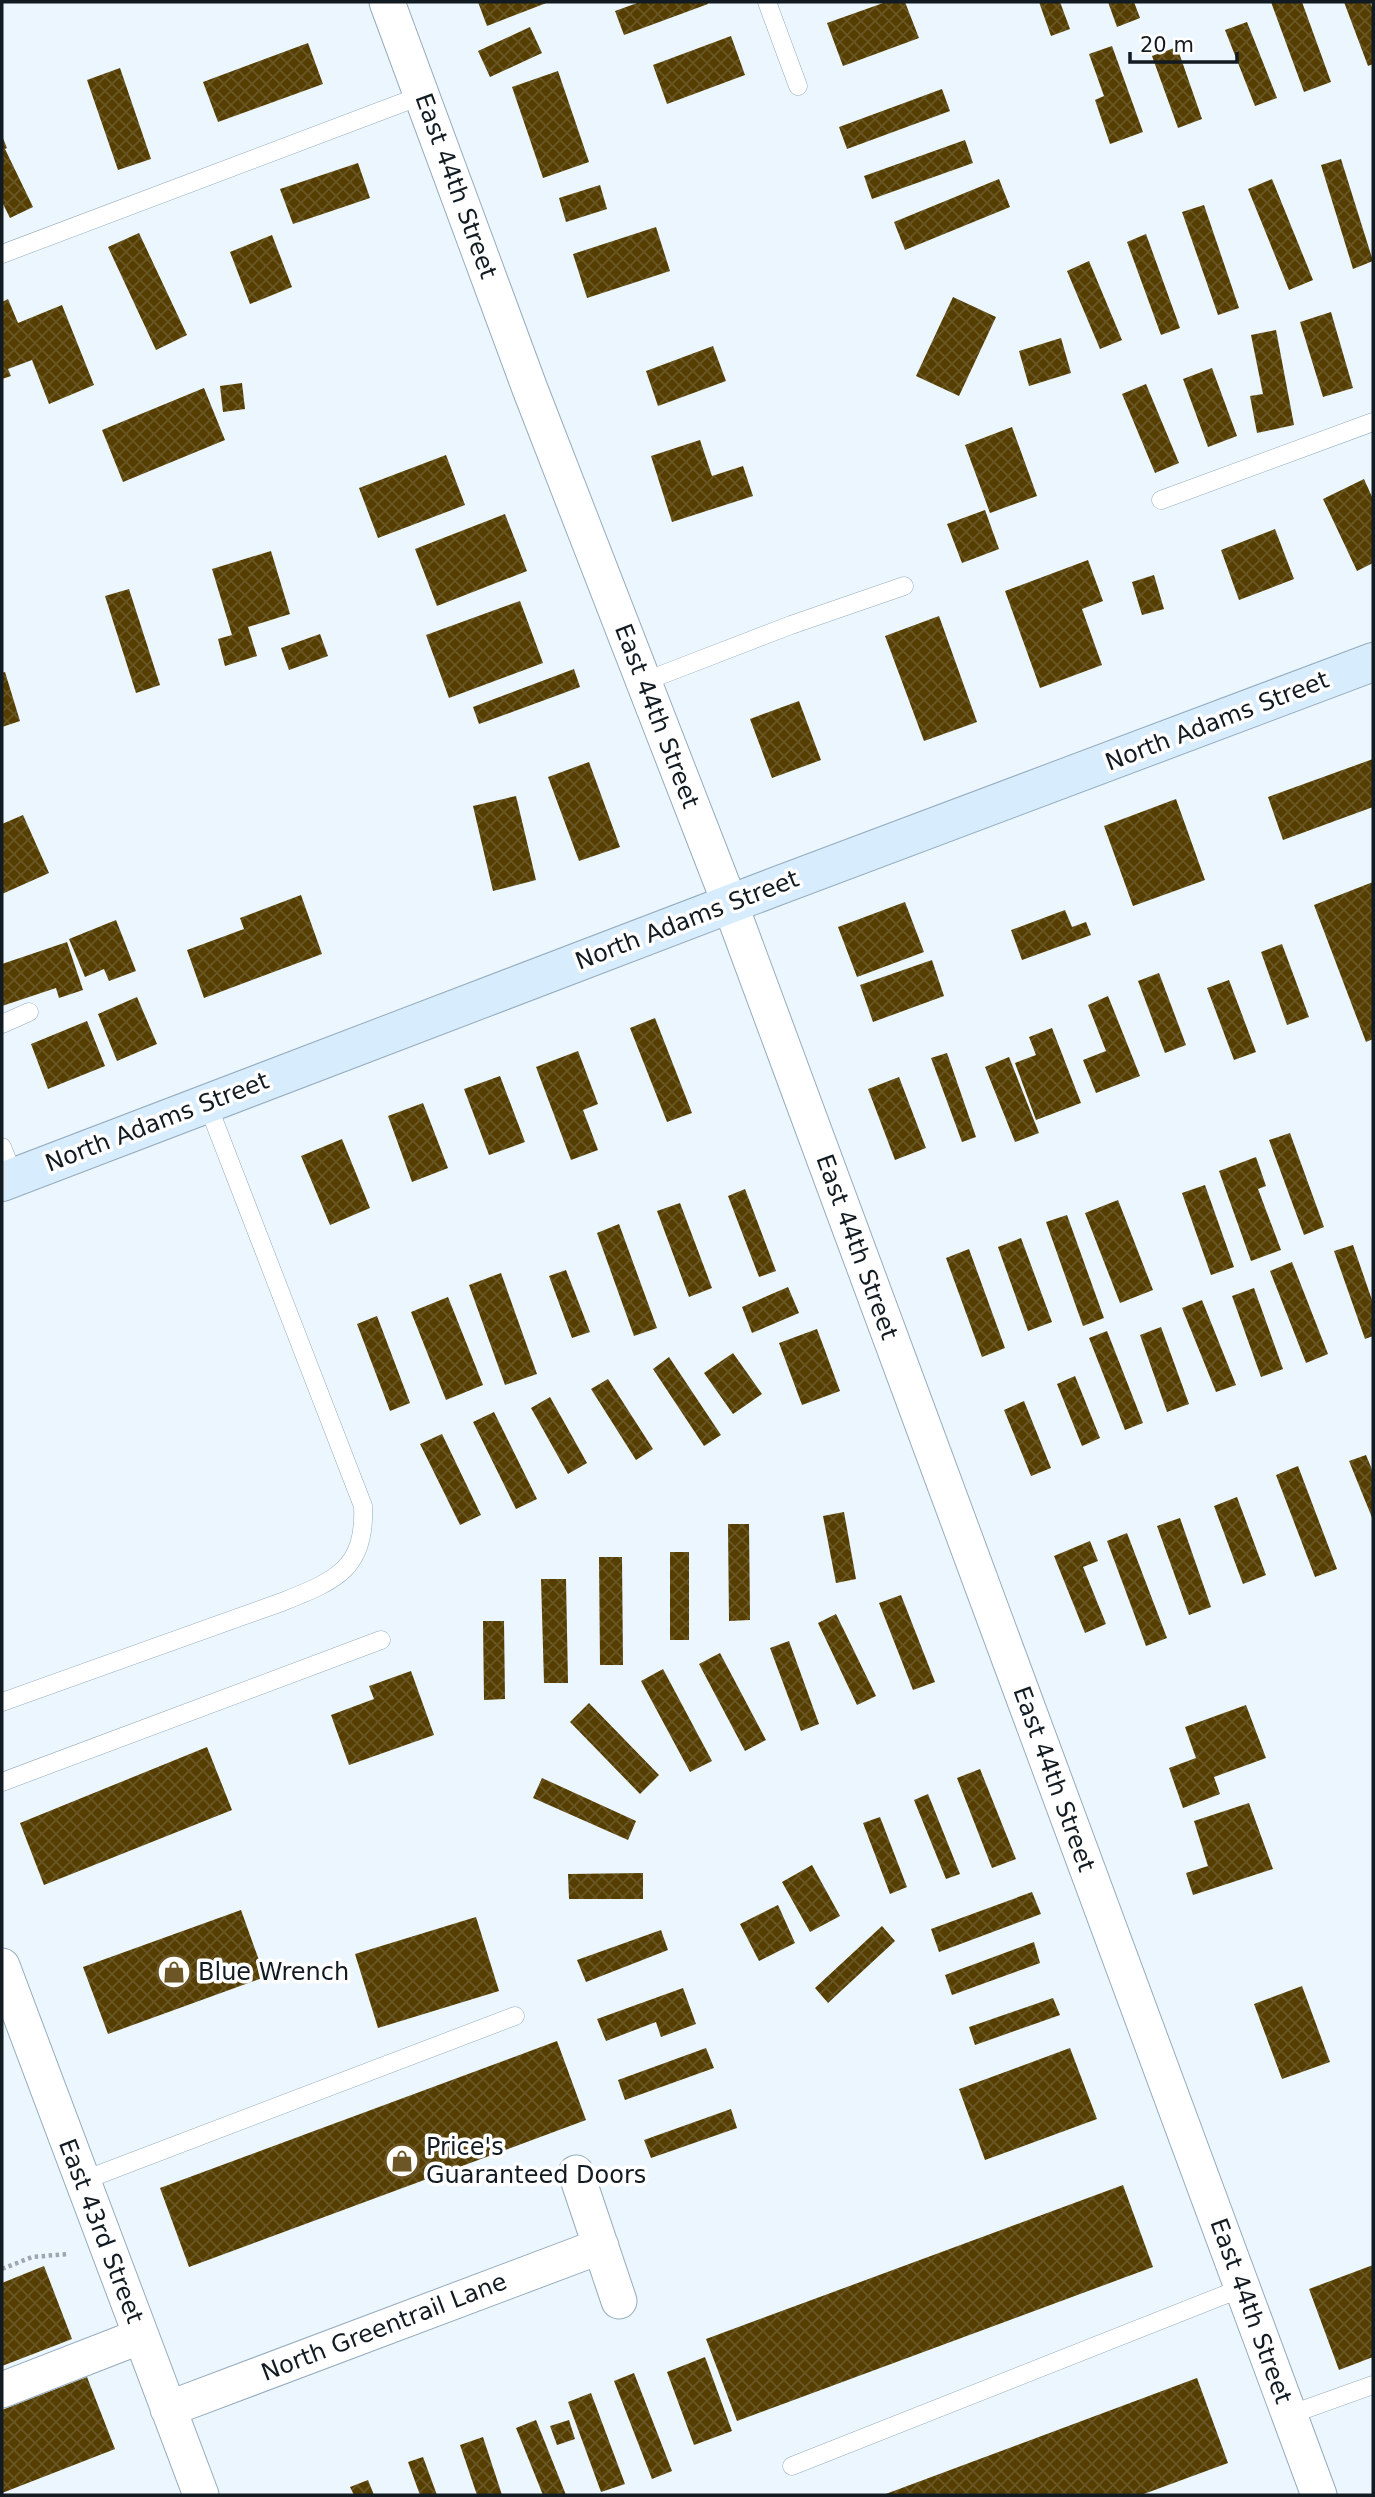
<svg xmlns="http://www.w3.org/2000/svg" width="1375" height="2497" viewBox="0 0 1375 2497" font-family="'DejaVu Sans',sans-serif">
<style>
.building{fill:url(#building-cross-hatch)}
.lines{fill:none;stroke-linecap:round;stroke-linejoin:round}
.lane-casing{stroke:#95acbe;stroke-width:19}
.street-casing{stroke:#95acbe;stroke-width:37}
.secondary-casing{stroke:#95acbe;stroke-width:40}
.path{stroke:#9ea7af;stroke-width:4.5;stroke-dasharray:3.5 3.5;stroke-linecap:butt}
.lane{stroke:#fff;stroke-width:18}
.street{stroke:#fff;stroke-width:35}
.secondary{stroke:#d7edfd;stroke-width:38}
.labels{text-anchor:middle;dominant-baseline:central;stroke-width:7;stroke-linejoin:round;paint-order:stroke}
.street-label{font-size:24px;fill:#121b21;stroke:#fff}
.poi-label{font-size:24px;fill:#121b21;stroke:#fff;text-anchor:start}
</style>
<defs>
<pattern id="building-cross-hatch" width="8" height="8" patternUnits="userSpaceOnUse" patternTransform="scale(1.75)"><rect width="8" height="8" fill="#553e00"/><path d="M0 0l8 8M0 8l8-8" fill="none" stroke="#695726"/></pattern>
</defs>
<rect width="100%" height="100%" fill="#ecf6fe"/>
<!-- building -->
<path class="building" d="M 478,2 L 549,2 L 487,26 Z
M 640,2 L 707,2 L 708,4 L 624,35 L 615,11 Z
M 886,2 L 905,2 L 919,38 L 843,66 L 827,23 Z
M 1039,2 L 1060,2 L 1070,29 L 1051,36 Z
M 1108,2 L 1134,2 L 1140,18 L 1117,27 Z
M 1271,2 L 1302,2 L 1331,82 L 1304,92 Z
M 1344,2 L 1370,2 L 1373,10 L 1373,64 L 1368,66 Z
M 1247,22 L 1277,98 L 1255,106 L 1225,30 Z
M 530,27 L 542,53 L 490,77 L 478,51 Z
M 731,36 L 745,75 L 667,104 L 653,65 Z
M 308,43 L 323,84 L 218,122 L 203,82 Z
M 1112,46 L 1143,132 L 1110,144 L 1095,100 L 1104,96 L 1089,54 Z
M 1177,47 L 1202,119 L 1178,128 L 1152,56 Z
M 120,68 L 151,159 L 118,170 L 87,80 Z
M 558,71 L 589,162 L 543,178 L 512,87 Z
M 942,89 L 950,111 L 847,149 L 839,127 Z
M 2,136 L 7,148 L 5,149 L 33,207 L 10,218 L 2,202 Z
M 965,140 L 973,163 L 872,199 L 864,176 Z
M 1341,159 L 1373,261 L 1353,269 L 1321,165 Z
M 358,163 L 370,198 L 293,224 L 280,189 Z
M 999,179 L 1010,207 L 905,250 L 894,222 Z
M 1272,179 L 1313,280 L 1289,290 L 1248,189 Z
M 600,185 L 607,209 L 566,222 L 559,198 Z
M 1204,205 L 1239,308 L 1218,315 L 1182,212 Z
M 656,227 L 670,271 L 587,298 L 573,254 Z
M 139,233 L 187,335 L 156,350 L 108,247 Z
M 1146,234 L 1180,328 L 1161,335 L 1127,242 Z
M 272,235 L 292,287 L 250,304 L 230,252 Z
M 1089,261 L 1122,340 L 1100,349 L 1067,271 Z
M 953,297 L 996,317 L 959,396 L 916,376 Z
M 8,299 L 18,323 L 62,305 L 94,385 L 49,404 L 32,360 L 8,369 L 11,376 L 2,379 L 2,302 Z
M 1331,312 L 1353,388 L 1323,397 L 1300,322 Z
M 1276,330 L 1294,425 L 1257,433 L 1250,396 L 1263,394 L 1251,335 Z
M 1061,338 L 1071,373 L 1029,386 L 1019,351 Z
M 713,346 L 726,381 L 658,406 L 646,371 Z
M 1212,368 L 1237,436 L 1208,447 L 1183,379 Z
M 242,383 L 245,409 L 223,412 L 220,386 Z
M 1146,384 L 1179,463 L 1155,473 L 1122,394 Z
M 204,388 L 225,440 L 123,482 L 102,430 Z
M 1012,427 L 1037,496 L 990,513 L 965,445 Z
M 700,440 L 712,476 L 743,466 L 753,496 L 672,522 L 651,456 Z
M 446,455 L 465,505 L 378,538 L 359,488 Z
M 1364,479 L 1373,499 L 1373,563 L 1357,571 L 1323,499 Z
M 985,510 L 999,549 L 962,563 L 947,524 Z
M 505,514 L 527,571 L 437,606 L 415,549 Z
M 1275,529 L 1294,579 L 1239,600 L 1221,550 Z
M 271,551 L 290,614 L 248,627 L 257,656 L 225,666 L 218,639 L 232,635 L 212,569 Z
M 1088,560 L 1103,601 L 1082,609 L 1102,665 L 1040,688 L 1005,591 Z
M 1154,575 L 1164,609 L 1142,615 L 1132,582 Z
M 129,589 L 160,685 L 136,693 L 105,596 Z
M 520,601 L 543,663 L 449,698 L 426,635 Z
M 939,616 L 977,722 L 924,741 L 885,636 Z
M 320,634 L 328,656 L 289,670 L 281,648 Z
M 574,669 L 580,687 L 479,724 L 473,707 Z
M 5,672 L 20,721 L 2,727 L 2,673 Z
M 799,701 L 821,760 L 772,778 L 750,719 Z
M 1373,759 L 1373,807 L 1283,840 L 1268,797 Z
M 589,762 L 620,847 L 579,861 L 548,777 Z
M 516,796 L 536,880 L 493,891 L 473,806 Z
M 1176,799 L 1205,880 L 1133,906 L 1104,826 Z
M 23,815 L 49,873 L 2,894 L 2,824 Z
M 1373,882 L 1373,1039 L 1366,1042 L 1314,905 Z
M 301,895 L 322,954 L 204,998 L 187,950 L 244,929 L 240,918 Z
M 905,902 L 924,952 L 857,977 L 838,927 Z
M 1065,910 L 1072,927 L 1086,922 L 1091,935 L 1022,960 L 1011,930 Z
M 116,920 L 136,971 L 109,981 L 104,969 L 85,977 L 69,939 Z
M 67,942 L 83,990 L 59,998 L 56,988 L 2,1006 L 2,964 Z
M 1282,944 L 1309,1017 L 1287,1025 L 1261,952 Z
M 932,960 L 944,996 L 873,1022 L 860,985 Z
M 1159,973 L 1186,1045 L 1165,1053 L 1138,981 Z
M 1229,980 L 1256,1052 L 1234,1060 L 1207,988 Z
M 1108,996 L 1140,1076 L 1096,1093 L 1083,1060 L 1106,1051 L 1088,1005 Z
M 137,997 L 157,1044 L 117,1061 L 98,1014 Z
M 655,1018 L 692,1113 L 667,1122 L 630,1028 Z
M 87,1021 L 105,1066 L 48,1089 L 31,1044 Z
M 1052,1028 L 1081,1103 L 1036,1120 L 1015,1063 L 1036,1055 L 1029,1037 Z
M 578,1051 L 598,1104 L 583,1110 L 598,1150 L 571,1160 L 536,1067 Z
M 947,1053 L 976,1137 L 962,1142 L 931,1058 Z
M 1009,1057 L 1039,1133 L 1015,1142 L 985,1067 Z
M 500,1076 L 525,1142 L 489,1155 L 464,1089 Z
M 899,1077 L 926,1148 L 895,1160 L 868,1089 Z
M 423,1103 L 448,1168 L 412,1182 L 388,1116 Z
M 1290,1133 L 1324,1227 L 1304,1235 L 1269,1140 Z
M 342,1139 L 370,1208 L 330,1225 L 301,1156 Z
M 1256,1157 L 1266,1186 L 1258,1189 L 1281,1250 L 1251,1261 L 1219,1171 Z
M 1205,1185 L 1234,1267 L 1211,1275 L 1182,1193 Z
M 745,1189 L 776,1271 L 759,1277 L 728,1196 Z
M 1118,1200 L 1153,1290 L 1120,1303 L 1085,1213 Z
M 680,1203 L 712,1288 L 689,1297 L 657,1211 Z
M 1067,1215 L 1104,1318 L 1083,1326 L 1046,1222 Z
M 619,1224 L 657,1328 L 634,1336 L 597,1233 Z
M 1021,1238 L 1052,1322 L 1028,1331 L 998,1247 Z
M 1353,1245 L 1373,1303 L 1373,1336 L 1365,1339 L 1334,1251 Z
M 969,1249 L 1005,1348 L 982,1357 L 946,1258 Z
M 1292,1262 L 1328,1354 L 1306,1363 L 1270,1271 Z
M 566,1270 L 590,1332 L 572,1338 L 549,1276 Z
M 501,1273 L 537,1374 L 505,1385 L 469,1285 Z
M 788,1287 L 799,1313 L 752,1333 L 742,1307 Z
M 1254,1288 L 1283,1369 L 1261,1377 L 1232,1296 Z
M 448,1297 L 483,1385 L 446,1400 L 411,1312 Z
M 1202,1300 L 1236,1385 L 1216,1392 L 1182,1308 Z
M 377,1316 L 410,1403 L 390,1411 L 357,1324 Z
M 1161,1327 L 1189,1404 L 1167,1412 L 1140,1335 Z
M 817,1329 L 840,1391 L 802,1405 L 779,1343 Z
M 1107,1331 L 1143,1423 L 1125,1430 L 1089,1338 Z
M 733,1353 L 762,1394 L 733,1414 L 704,1373 Z
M 669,1357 L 721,1435 L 704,1446 L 653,1369 Z
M 1075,1376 L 1100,1438 L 1082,1446 L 1057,1384 Z
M 608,1379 L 653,1449 L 636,1460 L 591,1389 Z
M 550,1397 L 587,1463 L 568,1474 L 531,1408 Z
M 1024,1401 L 1051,1468 L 1031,1476 L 1004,1410 Z
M 494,1412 L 537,1499 L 516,1509 L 473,1422 Z
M 442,1434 L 481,1515 L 460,1525 L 420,1444 Z
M 1366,1455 L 1373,1472 L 1373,1520 L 1349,1461 Z
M 1298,1466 L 1337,1569 L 1315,1577 L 1276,1475 Z
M 1237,1497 L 1266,1575 L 1243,1584 L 1214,1506 Z
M 844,1512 L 856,1579 L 836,1583 L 823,1516 Z
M 1180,1518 L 1211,1607 L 1189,1615 L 1157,1526 Z
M 728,1524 L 749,1524 L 750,1620 L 729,1621 Z
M 1127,1533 L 1167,1638 L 1146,1646 L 1107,1541 Z
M 1090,1541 L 1098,1561 L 1083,1567 L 1106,1624 L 1085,1633 L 1054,1556 Z
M 670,1552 L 689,1552 L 689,1640 L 670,1640 Z
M 599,1557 L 622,1557 L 623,1665 L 600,1665 Z
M 541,1579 L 566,1579 L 568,1683 L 544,1683 Z
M 901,1595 L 935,1682 L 913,1690 L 879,1603 Z
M 836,1614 L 876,1696 L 857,1705 L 818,1623 Z
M 483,1621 L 504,1621 L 505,1699 L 484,1700 Z
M 789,1641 L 819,1724 L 801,1731 L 770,1648 Z
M 720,1653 L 766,1740 L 745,1751 L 699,1664 Z
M 663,1669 L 712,1761 L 690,1772 L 641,1681 Z
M 411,1671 L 434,1735 L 349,1765 L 331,1715 L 374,1699 L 369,1686 Z
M 589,1703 L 659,1775 L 640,1794 L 570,1722 Z
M 1246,1705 L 1266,1758 L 1214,1777 L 1220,1794 L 1183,1808 L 1169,1768 L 1196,1758 L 1185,1727 Z
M 207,1747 L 232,1810 L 44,1885 L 20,1823 Z
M 980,1769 L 1016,1859 L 992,1868 L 957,1778 Z
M 542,1778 L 636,1821 L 628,1840 L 533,1798 Z
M 928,1794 L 960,1874 L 946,1879 L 914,1800 Z
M 1249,1803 L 1273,1869 L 1193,1895 L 1186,1873 L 1208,1866 L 1194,1821 Z
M 880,1817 L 907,1887 L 890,1894 L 863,1823 Z
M 812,1865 L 840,1916 L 810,1932 L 782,1882 Z
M 643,1873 L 643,1899 L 569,1899 L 568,1874 Z
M 1032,1892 L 1041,1914 L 939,1952 L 931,1929 Z
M 778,1905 L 795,1943 L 759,1961 L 740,1924 Z
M 241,1910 L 265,1977 L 108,2034 L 83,1967 Z
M 476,1917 L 499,1991 L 378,2028 L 355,1954 Z
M 882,1926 L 895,1941 L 828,2003 L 815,1988 Z
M 661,1930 L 668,1950 L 586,1982 L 577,1960 Z
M 1034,1942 L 1040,1963 L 952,1995 L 945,1975 Z
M 1302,1986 L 1330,2062 L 1282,2079 L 1254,2004 Z
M 683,1988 L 696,2024 L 661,2037 L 656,2022 L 606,2041 L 597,2019 Z
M 1053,1998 L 1060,2015 L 975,2045 L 969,2027 Z
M 557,2041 L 586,2120 L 189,2267 L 160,2188 Z
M 706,2048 L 714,2068 L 625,2100 L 618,2080 Z
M 1070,2048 L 1097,2119 L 985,2160 L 959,2089 Z
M 731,2109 L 737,2128 L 651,2158 L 644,2140 Z
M 1123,2185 L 1153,2267 L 737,2421 L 706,2339 Z
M 1373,2265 L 1373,2357 L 1339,2370 L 1309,2289 Z
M 44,2266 L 72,2339 L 2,2366 L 2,2283 Z
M 705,2357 L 732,2431 L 694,2445 L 667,2372 Z
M 634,2373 L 672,2471 L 652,2479 L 614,2381 Z
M 87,2377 L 115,2449 L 2,2493 L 2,2410 Z
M 1197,2378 L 1228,2463 L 1141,2495 L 883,2495 Z
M 591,2393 L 625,2484 L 601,2492 L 568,2402 Z
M 536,2420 L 566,2495 L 543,2495 L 516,2428 Z
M 569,2420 L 575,2439 L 557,2445 L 550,2426 Z
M 483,2437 L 502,2495 L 477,2495 L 460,2445 Z
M 423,2457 L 437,2495 L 420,2495 L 408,2462 Z
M 368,2480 L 374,2495 L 354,2495 L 350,2487 Z"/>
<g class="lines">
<!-- lane casing -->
<g class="lane-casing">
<path id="lane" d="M 767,2 L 798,86
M 2,254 L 423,95
M 1161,500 L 1373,422
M 643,682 L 791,625 L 904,586
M 2,1024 L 29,1012
M 2,1147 L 14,1177
M 2,1702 L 282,1602 C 334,1581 366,1570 363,1506 L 207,1103
M 2,1782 L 381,1640
M 82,2181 L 515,2016
M 1289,2415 L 1373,2385
M 792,2466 L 1242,2288"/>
</g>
<!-- street casing -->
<g class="street-casing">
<path id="street" d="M 387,2 L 530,389 L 730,904 L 1319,2495
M 2,1966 L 201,2495
M 576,2173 L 619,2301
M 2,2390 L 141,2336
M 168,2409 L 601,2246"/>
</g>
<!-- secondary casing -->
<g class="secondary-casing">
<path id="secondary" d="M 2,1182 L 777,886 L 1373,662"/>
</g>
<!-- path -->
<path class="path" d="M 2,2269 L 32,2257 L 68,2254"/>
<!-- lane -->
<use href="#lane" class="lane"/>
<!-- street -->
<use href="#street" class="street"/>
<!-- secondary -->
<use href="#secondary" class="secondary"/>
</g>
<!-- icons -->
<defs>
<g id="shop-ring" transform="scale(1.75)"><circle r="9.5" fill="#fff" stroke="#6c5626" stroke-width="1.5"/><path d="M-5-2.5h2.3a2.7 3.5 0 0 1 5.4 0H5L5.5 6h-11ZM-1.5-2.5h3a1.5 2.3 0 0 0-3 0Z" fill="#6c5626"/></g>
</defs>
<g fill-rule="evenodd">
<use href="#shop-ring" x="174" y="1972"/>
<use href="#shop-ring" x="402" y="2161"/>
</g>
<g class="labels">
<!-- street labels -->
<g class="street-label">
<text transform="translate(456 186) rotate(70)">East 44th Street</text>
<text transform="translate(657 716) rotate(69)">East 44th Street</text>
<text transform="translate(1217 721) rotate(-21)">North Adams Street</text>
<text transform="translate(687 920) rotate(-21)">North Adams Street</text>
<text transform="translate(157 1122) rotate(-21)">North Adams Street</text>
<text transform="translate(857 1247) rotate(70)">East 44th Street</text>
<text transform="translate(1054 1779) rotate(70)">East 44th Street</text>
<text transform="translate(101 2231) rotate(69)">East 43rd Street</text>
<text transform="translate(1251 2311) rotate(70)">East 44th Street</text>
<text transform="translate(384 2327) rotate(-21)">North Greentrail Lane</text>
</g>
<!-- poi labels -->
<g class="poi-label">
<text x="198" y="1972">Blue Wrench</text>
<text x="426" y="2147">Price's<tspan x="426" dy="28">Guaranteed Doors</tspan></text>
</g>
</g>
<!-- border -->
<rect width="1375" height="2497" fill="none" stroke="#121b21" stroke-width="7"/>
<!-- scale -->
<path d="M1130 52v10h107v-10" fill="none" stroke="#121b21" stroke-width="3.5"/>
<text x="1140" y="52" font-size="21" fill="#121b21" stroke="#ffffff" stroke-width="5" paint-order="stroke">20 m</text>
</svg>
